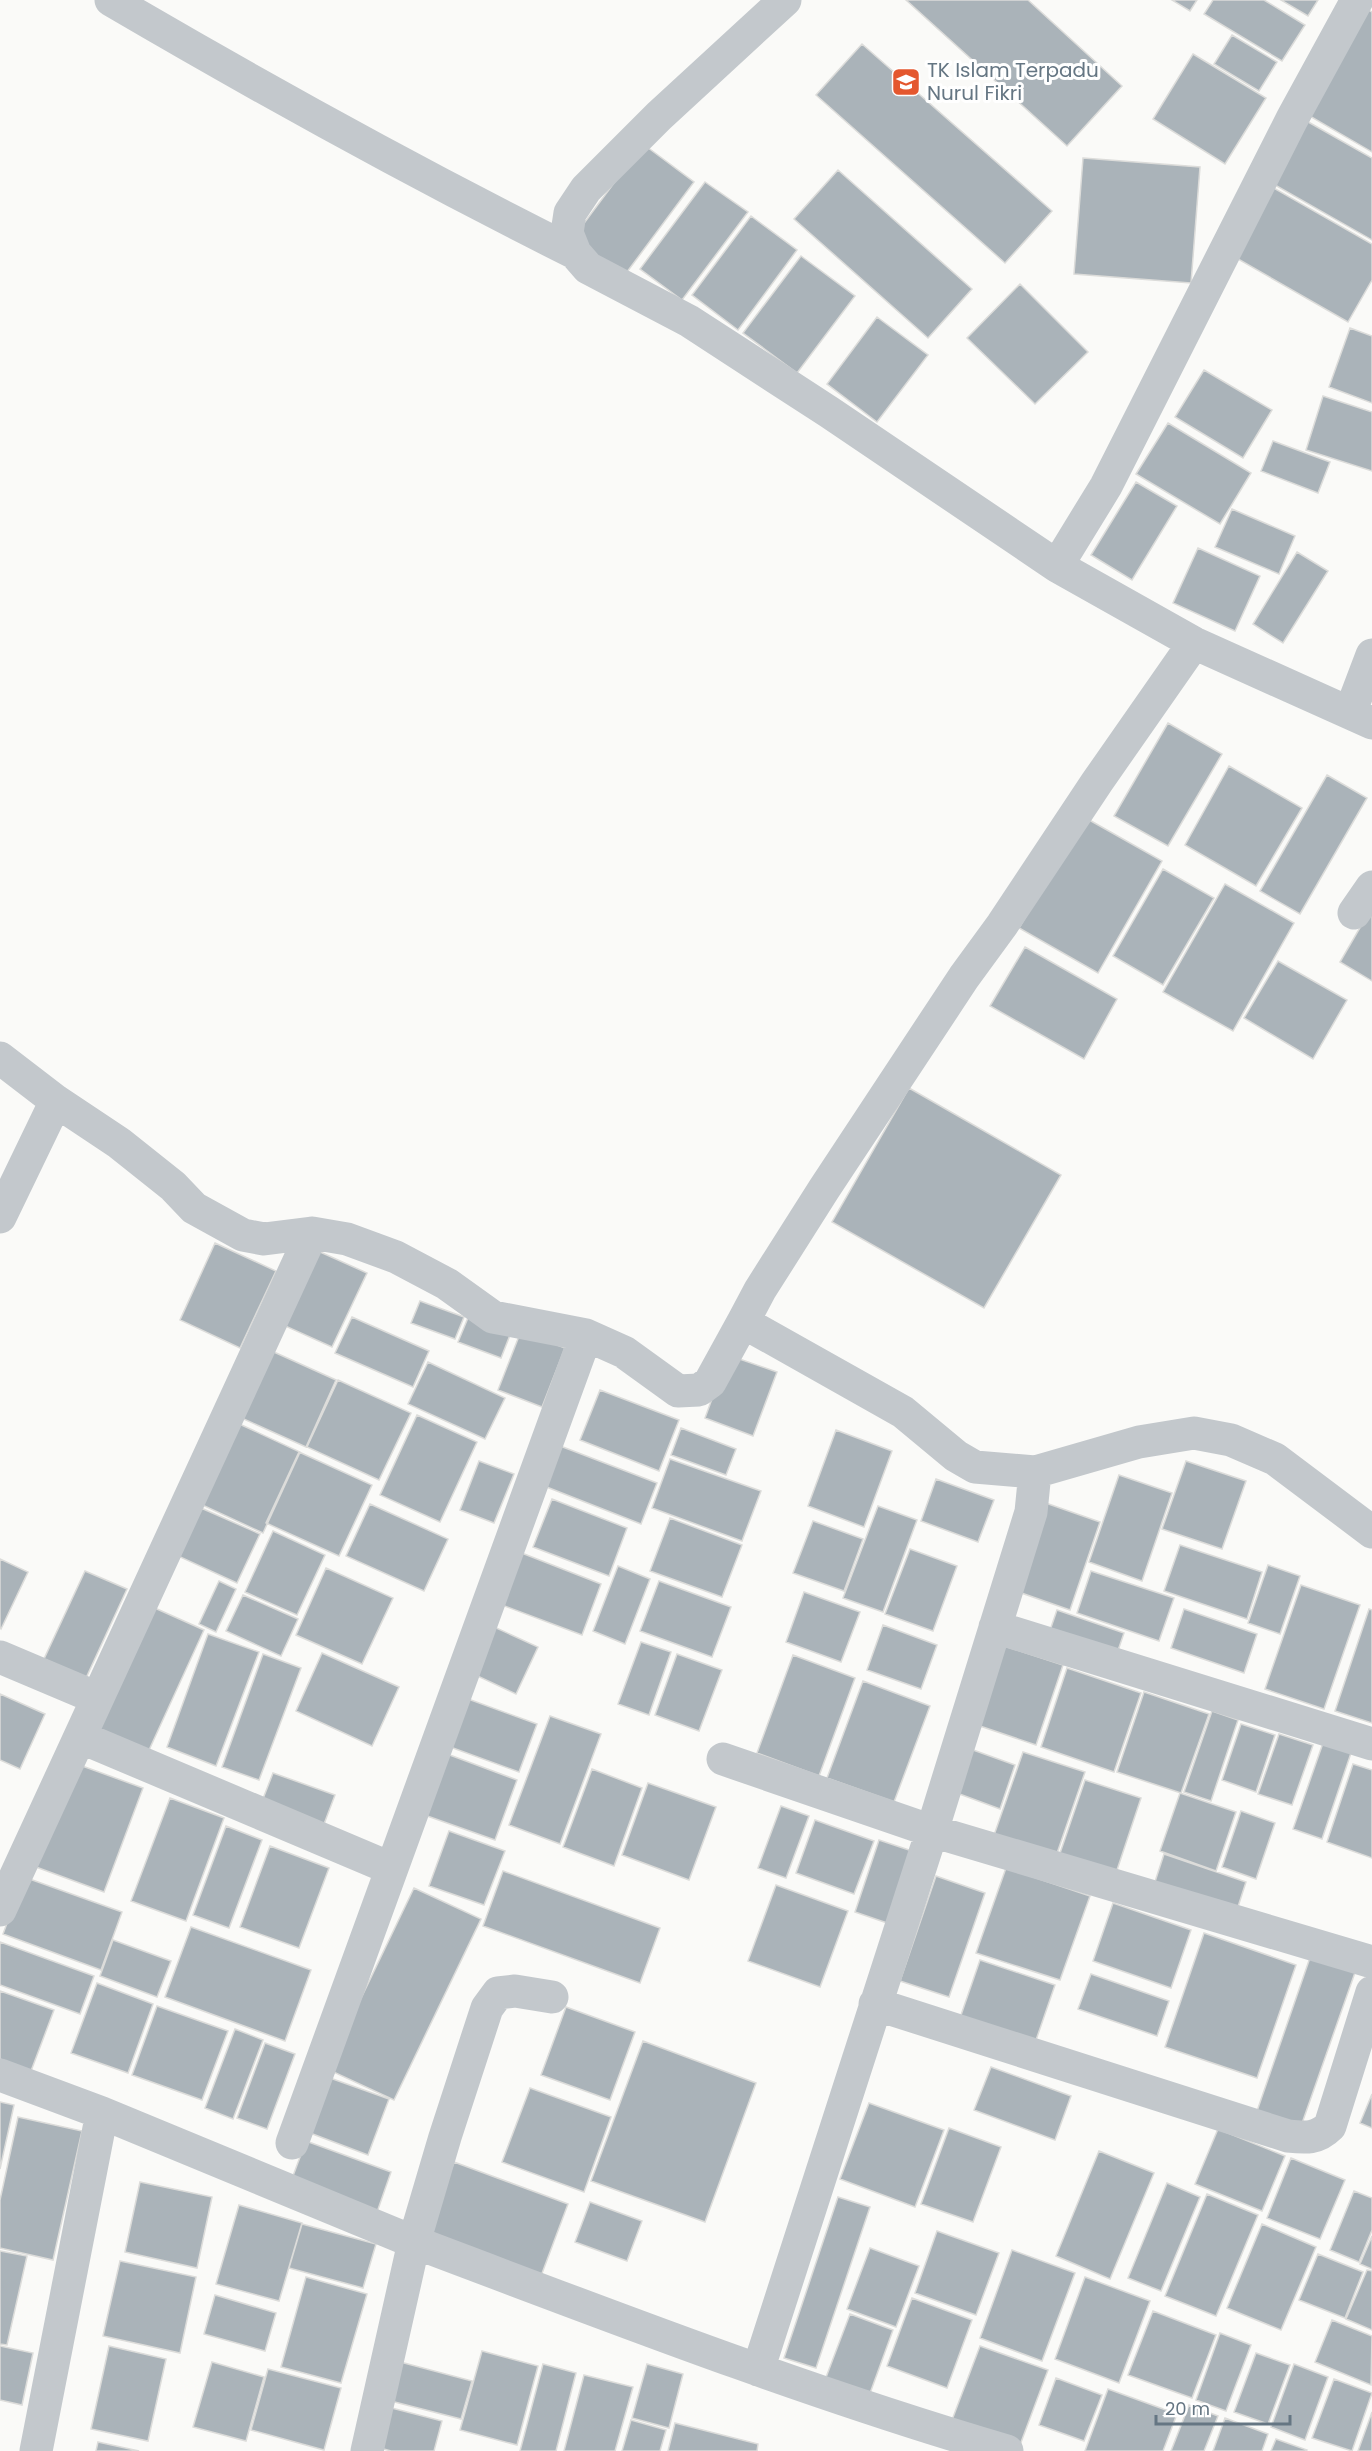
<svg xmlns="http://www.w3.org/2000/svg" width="1372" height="2451" viewBox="0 0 1372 2451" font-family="Poppins,sans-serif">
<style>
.building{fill:#aab3b9;stroke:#dcdcda;stroke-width:1.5}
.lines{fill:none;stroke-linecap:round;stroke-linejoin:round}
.minor{stroke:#c3c8cc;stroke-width:33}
.labels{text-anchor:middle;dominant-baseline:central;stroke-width:6;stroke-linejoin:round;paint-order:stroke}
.poi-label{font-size:20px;fill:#657683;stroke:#fff;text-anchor:start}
</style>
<rect width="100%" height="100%" fill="#fafaf8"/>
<!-- building -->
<path class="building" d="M 906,0 L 1028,0 L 1122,86 L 1067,146 Z
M 1172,0 L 1197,0 L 1190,11 Z
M 1213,0 L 1264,0 L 1305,25 L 1282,61 L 1204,14 Z
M 1281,0 L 1318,0 L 1308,16 Z
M 1362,6 L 1372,12 L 1372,152 L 1301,111 Z
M 1232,35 L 1277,62 L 1259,91 L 1214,64 Z
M 862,44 L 1052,211 L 1005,263 L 816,95 Z
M 1193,54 L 1266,98 L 1225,164 L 1153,119 Z
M 1303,119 L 1372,158 L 1372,240 L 1268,181 Z
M 643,144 L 694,182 L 624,276 L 573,238 Z
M 1083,158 L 1200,167 L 1191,283 L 1074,274 Z
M 838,170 L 972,289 L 928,338 L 794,219 Z
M 705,182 L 748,212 L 682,300 L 640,269 Z
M 1270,186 L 1372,244 L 1372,280 L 1348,322 L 1231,255 Z
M 751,216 L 797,250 L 738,330 L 692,295 Z
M 801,256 L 855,296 L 797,373 L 743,333 Z
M 1020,284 L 1088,352 L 1035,404 L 967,338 Z
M 877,317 L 928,355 L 877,422 L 827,384 Z
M 1350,328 L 1372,336 L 1372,403 L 1329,387 Z
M 1204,370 L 1272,410 L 1243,458 L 1175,417 Z
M 1323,396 L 1372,412 L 1372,471 L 1306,450 Z
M 1168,423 L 1251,473 L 1220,524 L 1136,474 Z
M 1273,441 L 1330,462 L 1318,493 L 1261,471 Z
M 1136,482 L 1177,506 L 1132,580 L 1091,555 Z
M 1232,509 L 1295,536 L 1279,574 L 1215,547 Z
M 1198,548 L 1260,576 L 1235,631 L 1173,603 Z
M 1297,552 L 1328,571 L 1283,643 L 1253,624 Z
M 1168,723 L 1222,754 L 1168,846 L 1114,816 Z
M 1229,766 L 1302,808 L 1256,886 L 1185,845 Z
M 1327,775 L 1367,798 L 1300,914 L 1260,891 Z
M 1084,817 L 1162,861 L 1098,973 L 1019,928 Z
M 1163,869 L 1214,898 L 1163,985 L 1113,956 Z
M 1225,884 L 1294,923 L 1233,1031 L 1163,992 Z
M 1372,907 L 1372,981 L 1340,962 Z
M 1025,947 L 1117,999 L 1084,1059 L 990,1006 Z
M 1278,961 L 1347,1000 L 1313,1059 L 1244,1018 Z
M 909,1088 L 1061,1175 L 984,1308 L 832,1222 Z
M 215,1243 L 276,1271 L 240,1348 L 180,1320 Z
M 318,1251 L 367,1273 L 332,1347 L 283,1325 Z
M 420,1301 L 464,1317 L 455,1339 L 411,1323 Z
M 470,1313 L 512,1330 L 501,1358 L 458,1342 Z
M 352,1317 L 429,1351 L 413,1387 L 335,1353 Z
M 521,1331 L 565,1348 L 542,1407 L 498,1390 Z
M 265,1348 L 336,1380 L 306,1447 L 235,1415 Z
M 728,1355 L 777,1372 L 753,1436 L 705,1418 Z
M 428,1362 L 505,1398 L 485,1439 L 408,1404 Z
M 338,1380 L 411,1413 L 379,1480 L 307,1447 Z
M 600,1390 L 679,1420 L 659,1471 L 580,1440 Z
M 417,1415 L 477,1442 L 440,1522 L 380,1495 Z
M 235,1422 L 300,1452 L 263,1533 L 198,1503 Z
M 681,1428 L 736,1449 L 726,1475 L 671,1455 Z
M 836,1430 L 892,1451 L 864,1527 L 808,1506 Z
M 555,1444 L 657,1483 L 641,1524 L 539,1484 Z
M 299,1452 L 372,1485 L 339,1556 L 266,1523 Z
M 670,1459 L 761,1491 L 742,1541 L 652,1508 Z
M 479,1461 L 514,1474 L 494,1523 L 460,1510 Z
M 1186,1461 L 1246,1481 L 1222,1549 L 1162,1529 Z
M 1119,1475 L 1172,1493 L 1142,1581 L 1089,1562 Z
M 936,1479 L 994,1500 L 978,1542 L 921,1521 Z
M 552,1499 L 627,1528 L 609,1576 L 533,1547 Z
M 1040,1501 L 1100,1522 L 1070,1610 L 1010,1589 Z
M 370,1504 L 448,1539 L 424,1591 L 346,1556 Z
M 878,1506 L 917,1520 L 883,1612 L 843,1598 Z
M 201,1508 L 260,1534 L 237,1583 L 178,1556 Z
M 670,1518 L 742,1545 L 722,1597 L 650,1571 Z
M 813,1521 L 863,1539 L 844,1591 L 793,1573 Z
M 273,1531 L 325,1555 L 297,1615 L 245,1592 Z
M 1180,1545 L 1262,1572 L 1247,1619 L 1164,1591 Z
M 910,1549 L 957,1566 L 933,1631 L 885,1614 Z
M 514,1550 L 601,1584 L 582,1635 L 494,1602 Z
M 0,1559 L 28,1572 L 1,1629 L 0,1628 Z
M 1268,1565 L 1300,1576 L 1280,1634 L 1248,1623 Z
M 618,1566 L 650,1579 L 625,1644 L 593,1631 Z
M 326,1568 L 393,1598 L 362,1664 L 296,1635 Z
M 85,1571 L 127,1589 L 86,1678 L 44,1659 Z
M 1091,1571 L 1174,1598 L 1159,1641 L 1077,1613 Z
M 219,1581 L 236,1589 L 216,1632 L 199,1624 Z
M 659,1581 L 731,1607 L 712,1657 L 640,1631 Z
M 1301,1585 L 1360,1605 L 1324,1709 L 1265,1689 Z
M 804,1592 L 860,1612 L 841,1662 L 786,1642 Z
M 243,1595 L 298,1619 L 281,1656 L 226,1631 Z
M 148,1605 L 204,1630 L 144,1761 L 88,1735 Z
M 1184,1609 L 1257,1634 L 1244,1673 L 1171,1648 Z
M 1369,1609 L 1372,1610 L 1372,1723 L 1335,1711 Z
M 1057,1610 L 1124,1633 L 1114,1662 L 1047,1639 Z
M 883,1625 L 937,1645 L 921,1689 L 867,1670 Z
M 492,1626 L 538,1647 L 516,1694 L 471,1673 Z
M 208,1634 L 259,1652 L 216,1766 L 167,1747 Z
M 641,1642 L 671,1652 L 649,1715 L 618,1704 Z
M 995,1643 L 1063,1665 L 1036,1745 L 968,1722 Z
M 322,1653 L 399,1687 L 372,1746 L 296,1711 Z
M 263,1654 L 301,1668 L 259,1780 L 222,1767 Z
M 677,1654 L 722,1670 L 699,1731 L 655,1715 Z
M 793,1655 L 855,1678 L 819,1776 L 757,1753 Z
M 1067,1668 L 1141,1693 L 1114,1772 L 1041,1747 Z
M 863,1681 L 930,1706 L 894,1802 L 827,1778 Z
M 1144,1692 L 1209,1714 L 1181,1793 L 1117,1772 Z
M 0,1694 L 45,1714 L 20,1769 L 0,1760 Z
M 460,1696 L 537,1724 L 519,1772 L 442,1744 Z
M 1212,1711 L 1238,1720 L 1211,1801 L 1184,1792 Z
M 550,1716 L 601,1734 L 560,1844 L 509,1825 Z
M 1241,1724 L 1275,1735 L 1256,1792 L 1222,1780 Z
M 1279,1734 L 1313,1745 L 1292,1805 L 1258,1794 Z
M 1323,1743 L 1351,1753 L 1322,1839 L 1293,1829 Z
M 962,1746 L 1015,1765 L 1000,1809 L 946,1789 Z
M 439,1751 L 517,1780 L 495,1840 L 416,1812 Z
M 1023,1752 L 1085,1772 L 1054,1862 L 992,1841 Z
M 74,1763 L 143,1788 L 104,1892 L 36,1867 Z
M 1353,1764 L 1372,1770 L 1372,1858 L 1327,1842 Z
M 592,1769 L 642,1788 L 614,1866 L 563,1847 Z
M 273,1773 L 335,1795 L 321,1832 L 259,1809 Z
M 1085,1780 L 1141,1798 L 1114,1879 L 1058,1859 Z
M 648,1783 L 716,1807 L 689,1880 L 622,1855 Z
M 1180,1793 L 1236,1812 L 1216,1871 L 1160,1851 Z
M 170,1798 L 224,1818 L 186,1921 L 131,1901 Z
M 781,1806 L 809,1816 L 786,1878 L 758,1868 Z
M 1241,1811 L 1275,1823 L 1256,1879 L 1222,1867 Z
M 815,1820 L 874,1841 L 854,1894 L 796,1873 Z
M 226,1826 L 262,1840 L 229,1928 L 193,1915 Z
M 449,1831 L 505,1851 L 484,1905 L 429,1886 Z
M 879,1840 L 918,1853 L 893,1925 L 855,1912 Z
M 270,1846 L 329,1868 L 299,1948 L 240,1927 Z
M 1164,1854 L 1246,1882 L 1234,1919 L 1152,1891 Z
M 1006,1868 L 1090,1896 L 1060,1980 L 976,1953 Z
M 503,1871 L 660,1928 L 640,1983 L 483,1926 Z
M 936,1876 L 985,1893 L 949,1997 L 900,1981 Z
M 24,1877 L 122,1912 L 101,1970 L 3,1934 Z
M 776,1885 L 848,1911 L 820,1987 L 748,1961 Z
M 414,1888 L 481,1919 L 394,2100 L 327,2069 Z
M 1113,1903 L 1191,1930 L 1171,1988 L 1093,1961 Z
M 191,1927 L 311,1970 L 285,2041 L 165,1997 Z
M 1204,1933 L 1296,1965 L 1257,2078 L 1165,2047 Z
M 113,1940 L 171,1961 L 157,1997 L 100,1976 Z
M 0,1942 L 94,1976 L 80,2014 L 0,1985 Z
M 1313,1949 L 1358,1964 L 1300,2129 L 1256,2114 Z
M 980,1960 L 1055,1985 L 1035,2043 L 960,2018 Z
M 1091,1974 L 1169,2001 L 1157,2036 L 1078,2009 Z
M 97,1983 L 153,2004 L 128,2073 L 71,2053 Z
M 0,1991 L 54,2010 L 31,2071 L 0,2059 Z
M 157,2006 L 228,2031 L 202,2100 L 132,2075 Z
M 566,2007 L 635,2032 L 610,2100 L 541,2075 Z
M 235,2029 L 263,2040 L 233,2119 L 205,2108 Z
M 643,2041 L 756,2083 L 705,2222 L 591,2181 Z
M 265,2043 L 295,2054 L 267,2129 L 237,2118 Z
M 991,2067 L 1071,2096 L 1055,2140 L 974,2110 Z
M 330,2078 L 389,2099 L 368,2155 L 310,2133 Z
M 530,2088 L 611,2117 L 584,2192 L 502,2162 Z
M 1372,2094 L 1372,2128 L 1360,2123 Z
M 0,2102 L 14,2105 L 0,2169 Z
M 869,2103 L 944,2130 L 915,2207 L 840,2179 Z
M 18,2117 L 82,2131 L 53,2260 L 0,2248 L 0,2200 Z
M 949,2128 L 1001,2147 L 973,2222 L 921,2204 Z
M 1218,2129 L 1285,2156 L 1262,2211 L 1195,2184 Z
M 306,2141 L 391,2172 L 376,2215 L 290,2184 Z
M 1099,2151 L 1154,2173 L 1110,2279 L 1056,2256 Z
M 1291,2158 L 1345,2180 L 1320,2239 L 1267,2218 Z
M 454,2162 L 568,2204 L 541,2276 L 427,2235 Z
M 140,2182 L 212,2197 L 197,2268 L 125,2252 Z
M 1167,2183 L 1200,2197 L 1161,2291 L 1128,2278 Z
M 1354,2191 L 1372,2198 L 1372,2230 L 1359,2262 L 1330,2250 Z
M 1207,2194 L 1258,2215 L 1216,2316 L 1165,2296 Z
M 838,2197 L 870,2207 L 816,2368 L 784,2358 Z
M 590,2202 L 642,2221 L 627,2261 L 575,2242 Z
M 239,2205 L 302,2223 L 279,2301 L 216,2284 Z
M 302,2224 L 376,2244 L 363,2288 L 289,2268 Z
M 1262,2224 L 1316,2247 L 1281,2330 L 1227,2308 Z
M 937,2231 L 999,2253 L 976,2315 L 915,2293 Z
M 1372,2236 L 1372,2269 L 1360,2264 Z
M 870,2248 L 919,2266 L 896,2327 L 847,2309 Z
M 1012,2250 L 1075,2273 L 1042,2361 L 980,2338 Z
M 0,2251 L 27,2256 L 7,2345 L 0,2344 Z
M 1318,2254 L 1363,2272 L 1345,2318 L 1299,2300 Z
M 120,2261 L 196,2277 L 180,2353 L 103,2336 Z
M 1367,2270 L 1372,2271 L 1372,2330 L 1346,2319 Z
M 306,2277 L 367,2294 L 341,2383 L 281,2367 Z
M 1085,2277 L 1150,2301 L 1119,2383 L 1055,2359 Z
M 215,2295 L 276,2313 L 265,2351 L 204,2334 Z
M 912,2298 L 972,2320 L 947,2388 L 887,2366 Z
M 1153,2311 L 1216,2335 L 1192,2398 L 1128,2375 Z
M 850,2314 L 893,2330 L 869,2396 L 825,2380 Z
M 1332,2320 L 1372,2336 L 1371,2385 L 1315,2362 Z
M 1220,2333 L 1251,2345 L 1226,2411 L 1196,2400 Z
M 0,2346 L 33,2353 L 22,2405 L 0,2400 Z
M 109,2346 L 166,2359 L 148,2441 L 91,2429 Z
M 980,2346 L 1048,2370 L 1020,2445 L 952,2420 Z
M 482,2351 L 538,2366 L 517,2445 L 460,2430 Z
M 1256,2353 L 1290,2365 L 1268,2424 L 1234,2412 Z
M 389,2359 L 472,2381 L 461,2419 L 379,2398 Z
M 212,2362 L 264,2377 L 246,2441 L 193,2427 Z
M 543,2364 L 576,2373 L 556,2451 L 520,2451 Z
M 647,2364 L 683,2374 L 669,2428 L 632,2418 Z
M 1294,2364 L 1328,2377 L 1305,2440 L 1271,2427 Z
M 268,2369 L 341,2388 L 324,2450 L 251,2430 Z
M 584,2375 L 633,2387 L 615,2451 L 564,2451 Z
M 1056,2378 L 1102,2395 L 1084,2441 L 1039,2425 Z
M 1334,2379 L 1372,2393 L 1352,2451 L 1312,2438 Z
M 1108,2389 L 1177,2414 L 1163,2451 L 1085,2451 Z
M 1189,2405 L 1218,2416 L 1204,2451 L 1171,2451 Z
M 384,2406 L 442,2421 L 434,2451 L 391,2451 L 373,2446 Z
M 1372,2412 L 1372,2451 L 1358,2451 Z
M 1225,2418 L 1268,2434 L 1262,2451 L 1213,2451 Z
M 631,2420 L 666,2430 L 660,2451 L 622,2451 Z
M 675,2423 L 758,2444 L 757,2451 L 668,2451 Z
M 1276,2439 L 1307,2450 L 1306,2451 L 1271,2451 Z
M 98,2442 L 139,2451 L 96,2451 Z"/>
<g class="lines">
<!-- minor -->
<path class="minor" d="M 111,0 C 263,89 417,174 575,253
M 785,0 L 659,116 L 586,189 L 570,213 L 567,233 L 575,253 L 588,268 L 689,321 L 829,412 L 1057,566 L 1194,643 L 1372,723
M 1057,566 L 1106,486 L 1292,119 L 1357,0
M 1350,713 L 1372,655
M 1354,913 L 1372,887
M 0,1058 L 56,1101 L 119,1143 L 173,1186 L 194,1208 L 243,1235 L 264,1239 L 312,1233 L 347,1239 L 396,1257 L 447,1284 L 493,1317 L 586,1335 L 624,1352 L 678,1391 L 699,1390 L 710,1382 L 743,1322 L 903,1412 L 956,1456 L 975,1467 L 1035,1472 L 1139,1442 L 1194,1433 L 1231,1440 L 1275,1459 L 1372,1532
M 0,1217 L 56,1101
M 743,1322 L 760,1290 L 824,1189 L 964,977 L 1002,925 L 1097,782 L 1194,643
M 995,1627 L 1372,1744
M 0,1657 L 97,1698
M 80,1737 L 390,1868
M 723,1759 L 932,1831 L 1372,1962
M 0,1910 L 312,1233
M 875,2004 L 1288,2136 C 1306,2138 1317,2139 1330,2126 L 1372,1992
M 0,2075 L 102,2113 L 414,2242 L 445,2137 L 487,2008 L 498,1993 L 515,1991 L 552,1997
M 292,2143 L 586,1335
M 758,2370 L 932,1831 L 1031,1512 L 1035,1472
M 36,2451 L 102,2113
M 367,2451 L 414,2242 C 610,2316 806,2392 1007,2451"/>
</g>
<!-- icons -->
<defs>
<g id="school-square" transform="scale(1.5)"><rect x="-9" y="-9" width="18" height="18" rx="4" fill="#e4572e" stroke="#fff"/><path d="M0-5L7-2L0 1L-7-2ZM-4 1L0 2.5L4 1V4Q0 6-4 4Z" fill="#fff"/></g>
</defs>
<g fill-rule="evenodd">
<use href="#school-square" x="906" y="82"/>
</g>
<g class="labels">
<!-- poi labels -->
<g class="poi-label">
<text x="927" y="70">TK Islam Terpadu<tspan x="927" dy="23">Nurul Fikri</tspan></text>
</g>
</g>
<!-- scale -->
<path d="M1156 2415v9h134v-9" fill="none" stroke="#657683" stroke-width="3"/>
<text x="1165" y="2415" font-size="18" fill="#657683" stroke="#ffffff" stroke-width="4.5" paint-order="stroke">20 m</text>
</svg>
